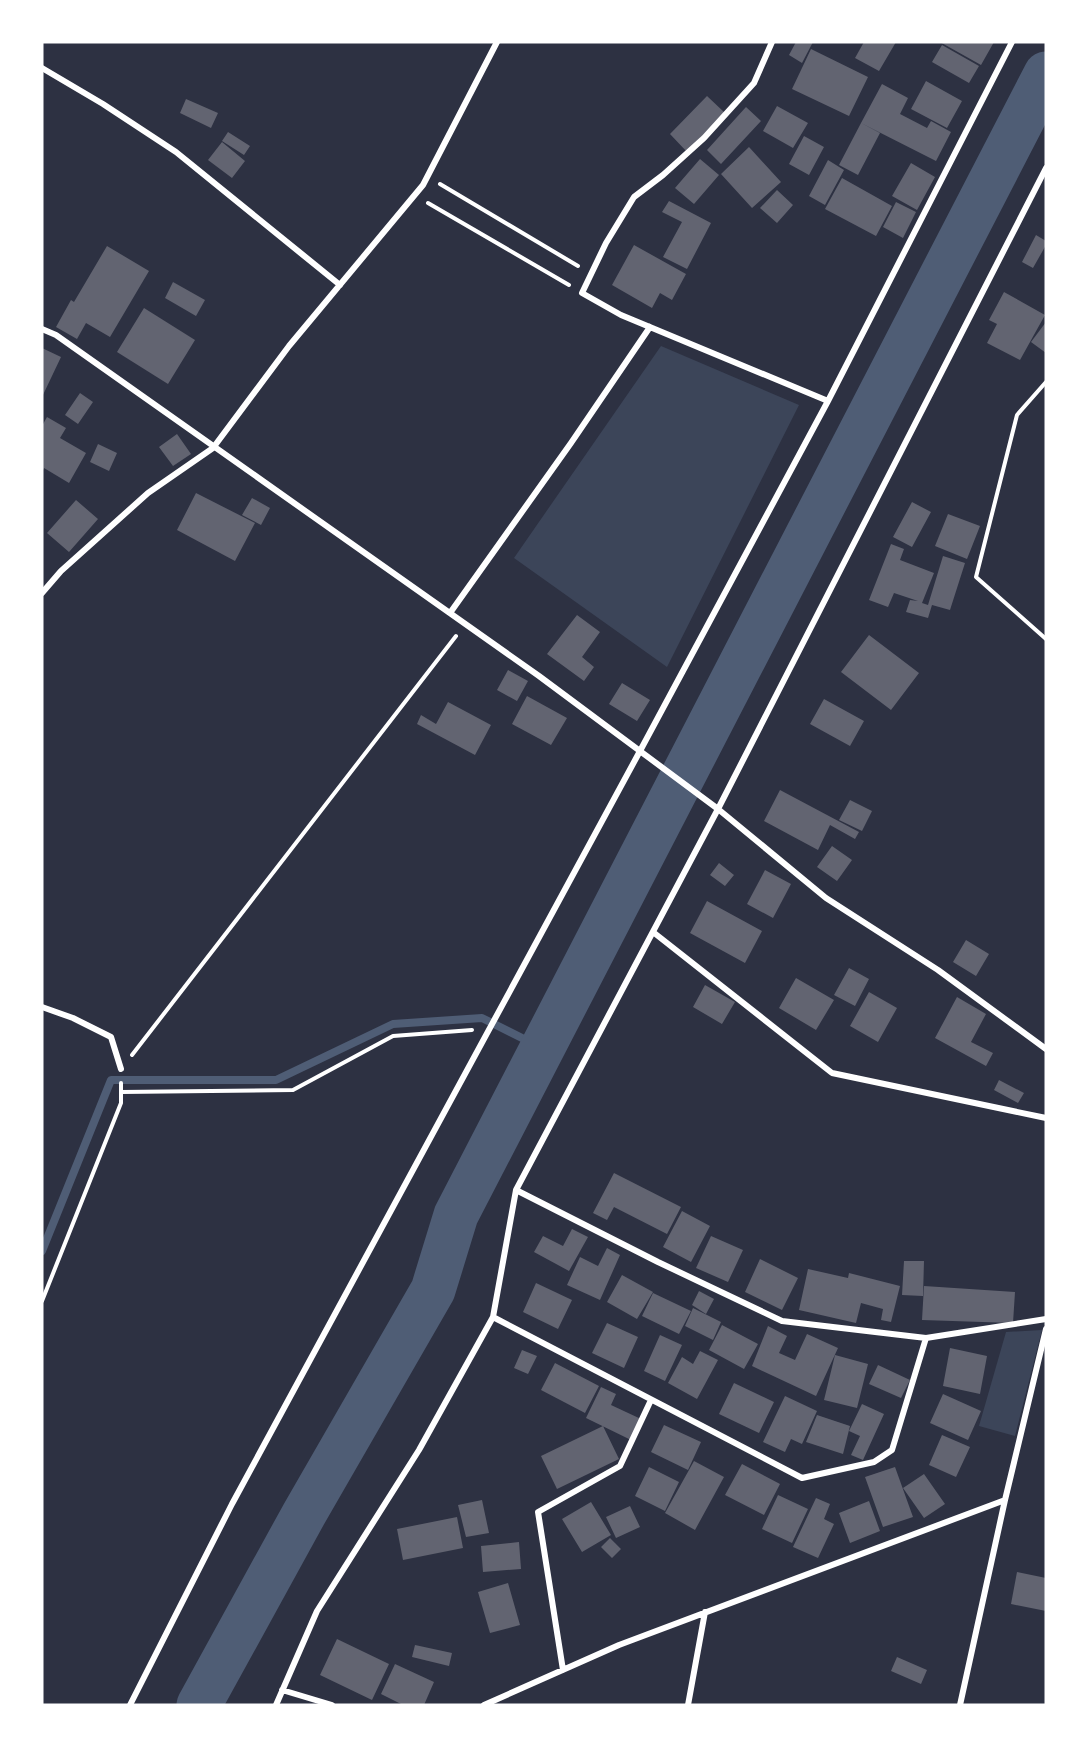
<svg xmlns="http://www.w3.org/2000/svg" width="1088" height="1747" viewBox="0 0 1088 1747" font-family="Roboto,sans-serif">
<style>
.green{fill:#3c4559}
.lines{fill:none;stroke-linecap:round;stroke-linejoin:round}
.stream{stroke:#4f5d75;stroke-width:8}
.river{stroke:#4f5d75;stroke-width:45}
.building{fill:#626471}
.path{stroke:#fff;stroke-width:4}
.minor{stroke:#fff;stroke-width:6}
</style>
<rect width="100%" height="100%" fill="#2d3142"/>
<!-- green -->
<path class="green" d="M 661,346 L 799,405 L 667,667 L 514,558 Z
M 1042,1330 L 1015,1436 L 979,1426 L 1006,1332 Z"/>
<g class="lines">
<!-- stream -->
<path class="stream" d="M 42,1251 L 111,1080 L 276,1080 L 393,1024 L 482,1018 L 542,1048"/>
<!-- river -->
<path class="river" d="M 199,1705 L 304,1514 L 433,1290 L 456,1215 L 1046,74"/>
</g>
<!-- building -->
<path class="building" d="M 796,42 L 813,42 L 802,63 L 789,55 Z
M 864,42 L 896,42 L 879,71 L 855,58 Z
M 940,42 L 994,42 L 981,65 Z
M 942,45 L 979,66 L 969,83 L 932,62 Z
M 811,49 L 868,77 L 849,116 L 792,89 Z
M 926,81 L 962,101 L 947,128 L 911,109 Z
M 882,84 L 908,98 L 900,114 L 927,128 L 931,121 L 951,132 L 936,161 L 861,123 Z
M 707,96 L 725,113 L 687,152 L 670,134 Z
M 186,99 L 218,113 L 211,128 L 180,113 Z
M 777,106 L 808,123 L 793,148 L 763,131 Z
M 746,107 L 761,121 L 721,164 L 707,150 Z
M 861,123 L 880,133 L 858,175 L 839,165 Z
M 228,132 L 250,146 L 244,155 L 222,141 Z
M 804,136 L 824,147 L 809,175 L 789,164 Z
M 222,142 L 245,161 L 232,178 L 208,160 Z
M 749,147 L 781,182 L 752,208 L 721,174 Z
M 700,159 L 719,175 L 694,204 L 675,188 Z
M 828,160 L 844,170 L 825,205 L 809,196 Z
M 911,163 L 935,177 L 917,210 L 892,196 Z
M 842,178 L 892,206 L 876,236 L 825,209 Z
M 777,190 L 793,205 L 777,223 L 760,208 Z
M 669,201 L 711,223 L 687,269 L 663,257 L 682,222 L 662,212 Z
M 896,202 L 916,212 L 903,238 L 883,227 Z
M 1036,235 L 1046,241 L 1046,245 L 1033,268 L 1022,262 Z
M 634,245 L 686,274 L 672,300 L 660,293 L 652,308 L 612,285 Z
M 107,246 L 149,271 L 110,337 L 86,323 L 77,339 L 56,327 L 71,300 L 74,302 Z
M 173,282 L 205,300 L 196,316 L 165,298 Z
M 1004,292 L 1045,315 L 1020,360 L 987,343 L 997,324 L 989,320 Z
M 144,308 L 195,340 L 168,384 L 117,352 Z
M 1046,322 L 1046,353 L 1031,342 Z
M 42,348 L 61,357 L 42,397 Z
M 80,393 L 93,402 L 78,424 L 65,415 Z
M 47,417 L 66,428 L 60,438 L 86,453 L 69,483 L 44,468 L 42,472 L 42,426 Z
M 177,434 L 191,454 L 173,466 L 159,447 Z
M 98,444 L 117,453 L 109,471 L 90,462 Z
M 196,493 L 255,523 L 235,561 L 177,530 Z
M 252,498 L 270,508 L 261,525 L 242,515 Z
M 76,500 L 98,519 L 69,552 L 47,533 Z
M 912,502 L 931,512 L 912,547 L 893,537 Z
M 948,514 L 980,526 L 967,559 L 935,546 Z
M 891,544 L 904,549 L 900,560 L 934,573 L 922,603 L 928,605 L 943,556 L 965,563 L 950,610 L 932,605 L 928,618 L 906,612 L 910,600 L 918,601 L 894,593 L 888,607 L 869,600 Z
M 577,615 L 600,632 L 582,657 L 594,667 L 584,681 L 547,654 Z
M 869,635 L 919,673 L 891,710 L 841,672 Z
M 508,670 L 528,681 L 517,701 L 497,690 Z
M 622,683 L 650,700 L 637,721 L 609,704 Z
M 527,696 L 567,718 L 551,745 L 512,724 Z
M 824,699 L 864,721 L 850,746 L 810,724 Z
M 448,702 L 491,725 L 475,755 L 417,724 L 421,715 L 436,724 Z
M 780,790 L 859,832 L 855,839 L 830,825 L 818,850 L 764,821 Z
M 850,800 L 872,811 L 862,831 L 839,820 Z
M 832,846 L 852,860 L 837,881 L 817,867 Z
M 719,863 L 734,875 L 725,886 L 710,875 Z
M 765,870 L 791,884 L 773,918 L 747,904 Z
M 707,901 L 762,931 L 745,963 L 690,933 Z
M 966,940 L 989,954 L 976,976 L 953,962 Z
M 849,968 L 869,979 L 855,1006 L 834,995 Z
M 796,978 L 834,1000 L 816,1030 L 779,1008 Z
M 705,985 L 735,1002 L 722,1024 L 693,1007 Z
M 869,992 L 897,1008 L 878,1042 L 850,1026 Z
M 957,997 L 986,1014 L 971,1042 L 993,1053 L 986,1066 L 935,1038 Z
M 999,1080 L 1024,1093 L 1018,1103 L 994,1090 Z
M 614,1173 L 681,1207 L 667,1234 L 614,1207 L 607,1220 L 593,1213 Z
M 682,1211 L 710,1226 L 691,1262 L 663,1247 Z
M 572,1229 L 588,1237 L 569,1271 L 534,1252 L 543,1236 L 563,1246 Z
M 711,1236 L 743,1250 L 728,1282 L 696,1268 Z
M 607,1248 L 620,1255 L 600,1300 L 567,1285 L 580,1257 L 598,1266 Z
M 760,1259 L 798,1278 L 782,1310 L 745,1292 Z
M 904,1261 L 924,1261 L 923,1296 L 902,1295 Z
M 808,1269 L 848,1278 L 849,1273 L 900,1286 L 891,1322 L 881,1320 L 883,1309 L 861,1303 L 856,1323 L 799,1310 Z
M 622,1275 L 653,1292 L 637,1319 L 607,1302 Z
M 536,1283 L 572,1300 L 558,1329 L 523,1312 Z
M 924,1286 L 1015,1292 L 1013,1323 L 922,1320 Z
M 699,1291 L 714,1299 L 706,1314 L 692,1305 Z
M 653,1293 L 691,1311 L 679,1334 L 642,1316 Z
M 693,1308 L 721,1322 L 713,1340 L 685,1326 Z
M 607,1323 L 638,1337 L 624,1368 L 592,1353 Z
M 722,1325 L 758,1344 L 744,1369 L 709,1350 Z
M 768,1326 L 787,1336 L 779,1353 L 795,1360 L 807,1334 L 838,1348 L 816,1396 L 752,1366 Z
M 660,1335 L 682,1345 L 665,1381 L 644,1371 Z
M 950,1348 L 987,1356 L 980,1394 L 943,1386 Z
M 522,1350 L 537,1356 L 528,1374 L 514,1368 Z
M 700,1351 L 718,1360 L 697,1399 L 668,1383 L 682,1357 L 693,1364 Z
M 835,1355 L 868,1364 L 857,1408 L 824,1400 Z
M 555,1363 L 599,1386 L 585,1413 L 541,1390 Z
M 878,1365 L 910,1380 L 901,1398 L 869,1384 Z
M 734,1383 L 774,1402 L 759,1433 L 719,1414 Z
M 601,1387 L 616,1394 L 611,1405 L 641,1419 L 631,1440 L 586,1418 Z
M 943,1394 L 981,1411 L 968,1440 L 930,1423 Z
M 785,1396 L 817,1411 L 802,1444 L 791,1439 L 785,1452 L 763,1442 Z
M 862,1404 L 884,1414 L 863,1460 L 851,1455 L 860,1436 L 849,1431 Z
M 817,1415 L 850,1426 L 843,1454 L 806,1442 Z
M 664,1425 L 701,1442 L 688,1470 L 651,1452 Z
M 603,1426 L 619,1459 L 557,1489 L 541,1456 Z
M 942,1435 L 970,1447 L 956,1477 L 929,1465 Z
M 694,1461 L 724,1477 L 695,1530 L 665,1513 Z
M 742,1464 L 780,1484 L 764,1515 L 725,1495 Z
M 649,1467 L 679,1482 L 665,1511 L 635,1496 Z
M 895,1467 L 913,1517 L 883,1527 L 865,1477 Z
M 924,1474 L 945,1504 L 924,1518 L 903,1488 Z
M 778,1495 L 808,1509 L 792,1543 L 762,1529 Z
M 816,1498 L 830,1504 L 824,1519 L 834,1524 L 818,1558 L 793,1547 Z
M 482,1500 L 489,1533 L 466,1537 L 458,1505 Z
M 869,1501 L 880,1531 L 850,1543 L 839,1513 Z
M 591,1502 L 611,1535 L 582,1552 L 562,1519 Z
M 630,1506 L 640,1527 L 616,1538 L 606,1517 Z
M 457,1517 L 463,1548 L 403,1560 L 397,1529 Z
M 610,1538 L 621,1549 L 612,1558 L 601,1547 Z
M 519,1542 L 521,1569 L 483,1572 L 481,1546 Z
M 1017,1572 L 1046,1578 L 1046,1611 L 1011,1604 Z
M 508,1583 L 520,1625 L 490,1633 L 478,1592 Z
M 337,1639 L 389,1664 L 372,1700 L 320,1675 Z
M 415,1645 L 452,1653 L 449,1666 L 412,1657 Z
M 897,1657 L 927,1670 L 921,1684 L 891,1671 Z
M 395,1664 L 434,1682 L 424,1705 L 403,1705 L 381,1694 Z"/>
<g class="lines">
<!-- path -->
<path class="path" d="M 440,184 L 578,266
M 428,203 L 569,285
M 1046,382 L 1017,415 L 976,577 L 1046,639
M 132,1055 L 456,636
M 121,1092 L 293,1090 L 393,1036 L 472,1030
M 42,1301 L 121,1103 L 121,1083"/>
<!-- minor -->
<path class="minor" d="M 772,42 L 754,83 L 704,138 L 663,175 L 634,197 L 606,243 L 582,293 L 621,315 L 828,401
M 42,68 L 103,104 L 176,152 L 340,285
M 42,329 L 56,335 L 539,676 L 718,809 L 826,898 L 938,970 L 1046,1049
M 42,593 L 61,571 L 148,493 L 213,448 L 289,346 L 423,185 L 497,42
M 450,613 L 571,443 L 650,327
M 653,932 L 832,1073 L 1046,1118
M 42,1007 L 73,1018 L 111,1037 L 121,1069
M 516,1190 L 658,1262 L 782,1321 L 926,1338 L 1046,1319
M 493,1317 L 802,1478 L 874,1462 L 892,1450 L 926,1338
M 563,1670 L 538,1512 L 620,1466 L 651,1400
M 282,1690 L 332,1705
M 130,1705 L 232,1504 L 640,751 L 828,401 L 1012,42
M 276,1705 L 317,1611 L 419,1450 L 493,1317 L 516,1190 L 718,809 L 1046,168
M 484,1705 L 619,1645 L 1005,1500
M 688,1705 L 705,1612
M 960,1705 L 1005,1500 L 1046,1329"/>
</g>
<!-- border -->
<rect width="1088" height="1747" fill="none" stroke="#ffffff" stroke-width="87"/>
</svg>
